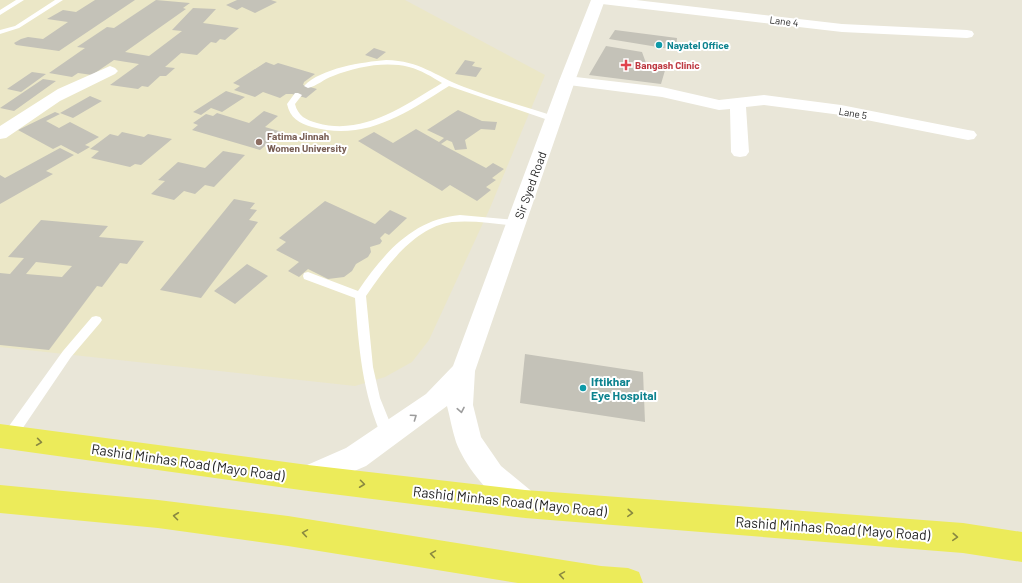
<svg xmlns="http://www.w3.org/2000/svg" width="1022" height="583" viewBox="0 0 1022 583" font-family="Barlow,sans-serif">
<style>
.education{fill:#ebe7c7}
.building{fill:#c4c2b8;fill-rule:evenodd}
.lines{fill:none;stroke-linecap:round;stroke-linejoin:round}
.service{fill:#fff;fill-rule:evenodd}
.minor{fill:#fff;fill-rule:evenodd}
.tertiary{fill:#fff;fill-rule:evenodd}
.primary{fill:#eceb5a;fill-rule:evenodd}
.oneway{stroke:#9d9d9d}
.oneway2{stroke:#898840}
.culture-dot{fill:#0f9aa8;stroke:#fff;stroke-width:1.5}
.health-dot{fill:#e0444e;stroke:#fff;stroke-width:1.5}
.education-dot{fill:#8d6e63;stroke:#fff;stroke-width:1.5}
.labels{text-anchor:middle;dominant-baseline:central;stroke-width:4;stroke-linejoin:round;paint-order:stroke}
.far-street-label{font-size:10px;fill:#262626;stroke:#fff}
.far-culture-label{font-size:10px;font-weight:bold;fill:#0d838f;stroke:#fff;text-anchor:start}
.far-health-label{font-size:10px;font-weight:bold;fill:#be3a42;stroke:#fff;text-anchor:start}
.far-education-label{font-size:10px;font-weight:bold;fill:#785e54;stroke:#fff;text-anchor:start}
.street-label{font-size:12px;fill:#262626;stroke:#fff}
.culture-label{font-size:12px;font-weight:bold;fill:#0d838f;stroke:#fff;text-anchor:start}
.near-street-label{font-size:14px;fill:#262626;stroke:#fff}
</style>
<rect width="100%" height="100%" fill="#e9e6d8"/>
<!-- education -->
<path class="education" d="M 0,0 L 405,0 L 545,75 L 490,208 L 429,340 L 412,362 L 385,377 L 355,386 L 0,347 Z"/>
<!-- building -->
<path class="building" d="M 95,0 L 135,0 L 59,51 L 16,45 L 14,43 L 21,39 L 28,37 L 43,39 L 68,22 L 47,19 L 63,10 L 76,12 Z
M 156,0 L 190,3 L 183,8 L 186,9 L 125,52 L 149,56 L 182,31 L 172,30 L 193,8 L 216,9 L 203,23 L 239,28 L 225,40 L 220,39 L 216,43 L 211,42 L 197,55 L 181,53 L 165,67 L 175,68 L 166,76 L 160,76 L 148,87 L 142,86 L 138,89 L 110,85 L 139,64 L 114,60 L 92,75 L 78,73 L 72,77 L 49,73 L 85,48 L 77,47 L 107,27 L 114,28 Z
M 237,0 L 271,0 L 277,2 L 255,13 L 242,7 L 237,10 L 226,5 Z
M 615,30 L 677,38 L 676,50 L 609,39 Z
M 606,46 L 642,52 L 646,63 L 666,67 L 661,84 L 589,75 Z
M 374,48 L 386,52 L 377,59 L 365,55 Z
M 465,60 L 475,62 L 472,66 L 482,68 L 476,77 L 455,74 Z
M 266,62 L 274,65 L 278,63 L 315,74 L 304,82 L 303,85 L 317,89 L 306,98 L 292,94 L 286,94 L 280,98 L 263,92 L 255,97 L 234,90 L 240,86 L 233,83 Z
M 32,72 L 46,74 L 21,92 L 7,89 Z
M 43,79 L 56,81 L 14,111 L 0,108 Z
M 226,91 L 245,97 L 222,112 L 211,108 L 201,115 L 193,112 Z
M 90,96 L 102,101 L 73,118 L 60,113 Z
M 458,110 L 482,121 L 497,122 L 495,130 L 481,129 L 465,140 L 467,149 L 455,150 L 452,142 L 447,140 L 441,144 L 486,168 L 493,163 L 504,169 L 492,178 L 496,180 L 486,187 L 491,190 L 477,201 L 450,185 L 442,191 L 358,141 L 374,132 L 393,143 L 416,129 L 439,142 L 444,138 L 427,130 Z
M 264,111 L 278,116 L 265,127 L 282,132 L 260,150 L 192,130 L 198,125 L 193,123 L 206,114 L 213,116 L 217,113 L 249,123 Z
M 55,112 L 60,114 L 46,121 L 59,128 L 70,122 L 99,137 L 85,145 L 90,147 L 78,154 L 61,145 L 53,149 L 18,130 Z
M 122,132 L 144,137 L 148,134 L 172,139 L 141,165 L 135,164 L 130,167 L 91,158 L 99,151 L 90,149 L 110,134 L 118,136 Z
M 60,148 L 74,155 L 46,171 L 53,174 L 0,204 L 0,175 L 5,178 Z
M 223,151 L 245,155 L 214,187 L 205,185 L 195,194 L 184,191 L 174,200 L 151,194 L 165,181 L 158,180 L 178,162 L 205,168 Z
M 234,199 L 255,203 L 250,209 L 257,210 L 249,220 L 258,222 L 201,298 L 160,290 Z
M 325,201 L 375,224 L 390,210 L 407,218 L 389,235 L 385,233 L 380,238 L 382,241 L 380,244 L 370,247 L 371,252 L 368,257 L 356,264 L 352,271 L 344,277 L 328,279 L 308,269 L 299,277 L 288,271 L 299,262 L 276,250 L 286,242 L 279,238 Z
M 41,220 L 108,226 L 99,237 L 144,241 L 127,264 L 120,263 L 102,287 L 97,286 L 49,350 L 0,345 L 0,273 L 10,274 L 24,258 L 8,257 ZM 36,262 L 72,266 L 62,277 L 26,274 Z
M 247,264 L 268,276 L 235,304 L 214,291 Z
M 525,354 L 643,372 L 645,422 L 520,403 Z"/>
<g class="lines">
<!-- service -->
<path class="service" d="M 16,0 L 24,0 L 0,15 L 0,10 Z
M 55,0 L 63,0 L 19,28 L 0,34 L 0,30 L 15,26 Z
M 386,60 C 421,61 433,75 464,87 C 494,98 526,107 557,117 L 558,119 L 557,121 L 551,121 L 449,86 C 406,113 365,142 312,127 C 299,123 290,118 287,104 L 295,93 L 298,93 L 302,95 L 295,104 C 298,116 306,120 317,123 C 363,136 404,106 442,83 C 432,77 421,70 409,67 C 385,61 356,67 333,76 C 324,79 317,86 308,88 L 304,86 C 321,68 363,62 386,60 Z
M 460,215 L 517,220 L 522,223 L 517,226 C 496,224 474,220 452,222 C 414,227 386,267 366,296 L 373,367 L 380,398 L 395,435 L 393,439 L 388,441 L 383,439 C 362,393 359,348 355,298 L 304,279 L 303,276 L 304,273 L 308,272 L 358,291 C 383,254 413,219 460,215 Z
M 96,316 L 100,317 L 102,320 L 100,323 L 71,357 L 14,441 L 9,443 L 4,441 L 2,437 L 4,433 L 63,351 L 92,317 Z"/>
<!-- minor -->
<path class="minor" d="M 595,0 L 636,0 L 842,24 L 967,30 L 972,31 L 974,34 L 972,37 L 967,38 L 842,32 L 602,4 L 597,3 Z
M 110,66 L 115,68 L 118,71 L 115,74 L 60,101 L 6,138 L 0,139 L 0,126 L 58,89 Z
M 567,76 L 662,87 L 719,100 L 764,95 L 841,105 L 968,130 L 974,131 L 977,135 L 974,139 L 968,140 L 841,115 L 764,105 L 746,107 L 749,152 L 746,156 L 740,157 L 734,156 L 731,152 L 730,109 L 719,110 L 662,97 L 561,84 L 559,81 L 561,78 Z"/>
<!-- tertiary -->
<path class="tertiary" d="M 591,0 L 605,0 L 575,81 L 475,371 L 473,405 L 481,437 L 501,466 L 535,494 L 539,504 L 535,514 L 525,518 C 498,507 466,469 456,442 C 452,430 450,417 447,406 L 366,466 L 308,491 L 298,487 L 294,478 L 298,469 L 346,448 L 426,394 L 453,366 L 559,81 Z"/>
<!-- primary -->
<path class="primary" d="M 0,424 L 308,465 L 525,490 L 963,523 L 1022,532 L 1022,562 L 963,553 L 525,518 L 308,491 L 0,448 Z
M 0,485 L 158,500 L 288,516 L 601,566 L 628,568 L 639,572 L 643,583 L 518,583 L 288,546 L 158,528 L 0,513 Z"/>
</g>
<!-- one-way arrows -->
<defs><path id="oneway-chevron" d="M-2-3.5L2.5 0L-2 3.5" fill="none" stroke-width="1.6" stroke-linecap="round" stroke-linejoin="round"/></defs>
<g class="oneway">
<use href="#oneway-chevron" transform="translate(461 410) rotate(79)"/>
<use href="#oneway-chevron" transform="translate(414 417) rotate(-35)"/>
</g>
<g class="oneway2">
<use href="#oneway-chevron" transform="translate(39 442) rotate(8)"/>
<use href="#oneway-chevron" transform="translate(362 484) rotate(7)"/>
<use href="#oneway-chevron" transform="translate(630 513) rotate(4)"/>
<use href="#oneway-chevron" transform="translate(176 516) rotate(-173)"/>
<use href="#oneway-chevron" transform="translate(305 533) rotate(-171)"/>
<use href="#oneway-chevron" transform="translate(955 537) rotate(4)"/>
<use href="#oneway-chevron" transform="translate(433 554) rotate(-171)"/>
<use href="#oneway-chevron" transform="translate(562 575) rotate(-171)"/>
</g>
<!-- markers -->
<g class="culture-dot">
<circle cx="659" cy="45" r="4"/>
<circle cx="583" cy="388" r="4"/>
</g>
<path class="health-dot" d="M624 59h4v4h4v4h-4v4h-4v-4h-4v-4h4z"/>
<circle class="education-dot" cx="259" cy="142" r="4"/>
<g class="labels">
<!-- far-street labels -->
<g class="far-street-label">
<text transform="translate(784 21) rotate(7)">Lane 4</text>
<text transform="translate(853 113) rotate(10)">Lane 5</text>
</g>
<!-- far-culture labels -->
<g class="far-culture-label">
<text x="667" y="45">Nayatel Office</text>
</g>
<!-- far-health labels -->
<g class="far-health-label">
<text x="635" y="65">Bangash Clinic</text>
</g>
<!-- far-education labels -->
<g class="far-education-label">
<text x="267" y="136">Fatima Jinnah<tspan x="267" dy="12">Women University</tspan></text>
</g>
<!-- street labels -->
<g class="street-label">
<text transform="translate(530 185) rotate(-70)">Sir Syed Road</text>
</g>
<!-- culture labels -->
<g class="culture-label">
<text x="591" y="381">Iftikhar<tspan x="591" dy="14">Eye Hospital</tspan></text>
</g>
<!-- near-street labels -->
<g class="near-street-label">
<text transform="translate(188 462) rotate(8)">Rashid Minhas Road (Mayo Road)</text>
<text transform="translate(510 501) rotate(6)">Rashid Minhas Road (Mayo Road)</text>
<text transform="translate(833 528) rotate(4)">Rashid Minhas Road (Mayo Road)</text>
</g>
</g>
</svg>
